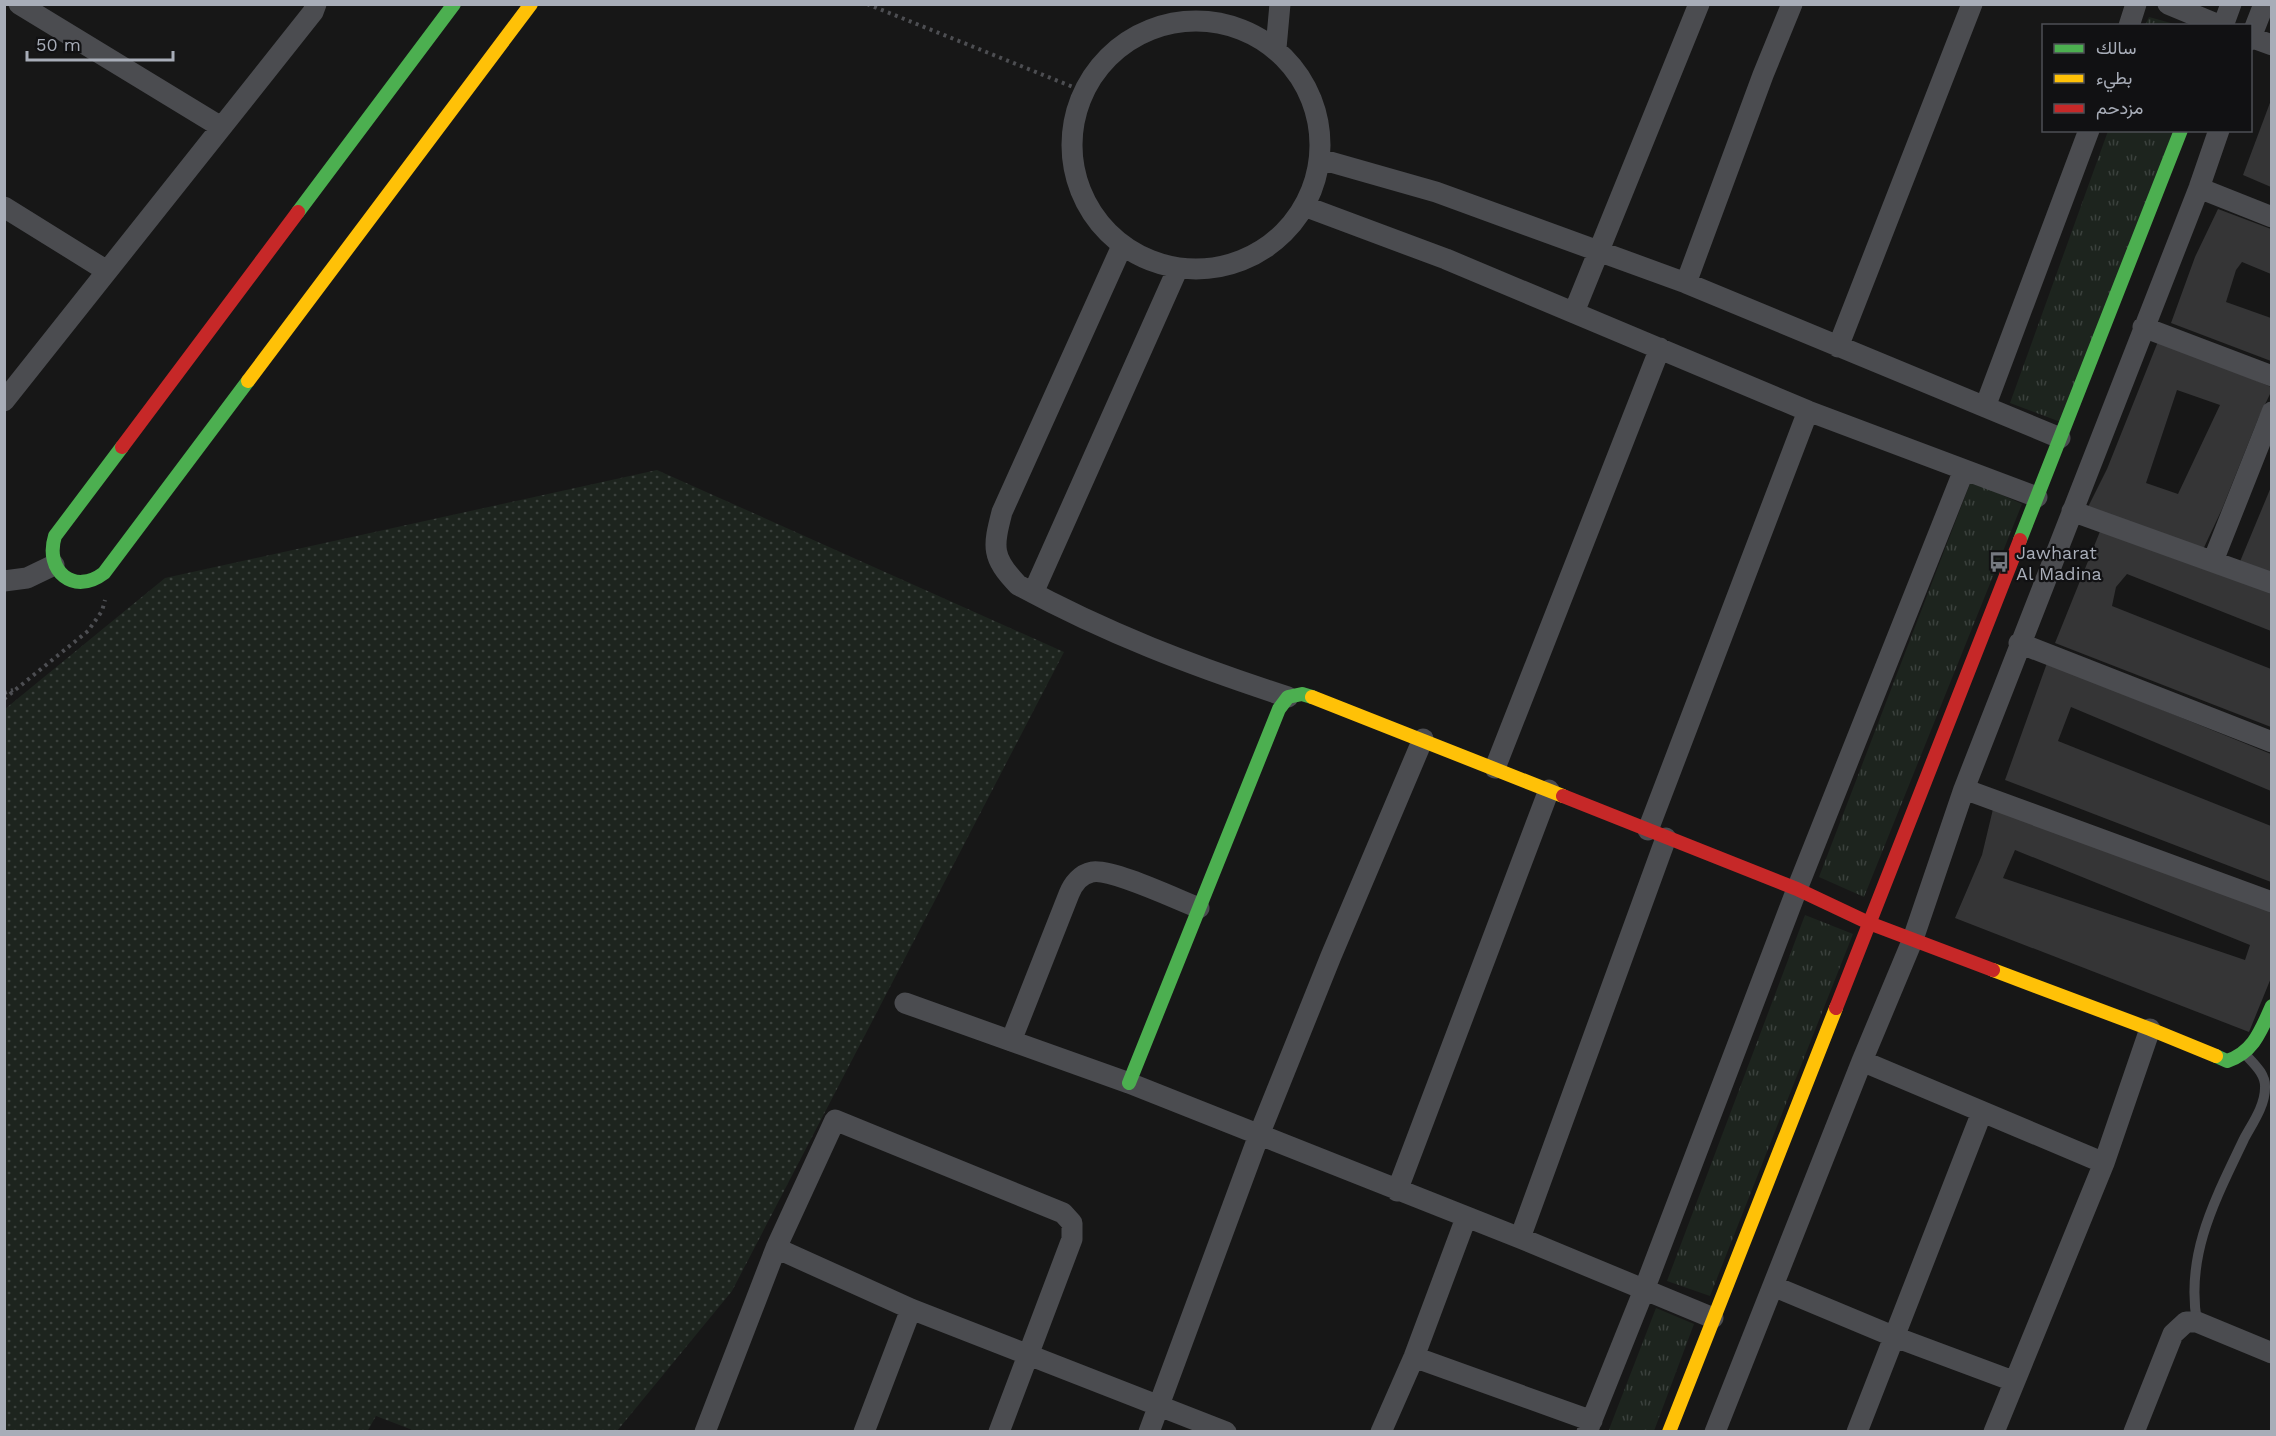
<svg xmlns="http://www.w3.org/2000/svg" width="2276" height="1436" viewBox="0 0 2276 1436" font-family="'Work Sans',Vazirmatn,sans-serif">
<style>
.grass{fill:url(#grass-dots)}
.park{fill:url(#park-tufts)}
.building{fill:#353536;fill-rule:evenodd}
.lines{fill:none;stroke-linecap:round;stroke-linejoin:round}
.path{stroke:#4d4e52;stroke-width:4;stroke-dasharray:3 4.5;stroke-linecap:butt}
.lane{stroke:#4b4c50;stroke-width:10}
.street{stroke:#4b4c50;stroke-width:21}
.fast{stroke:#4caf50;stroke-width:14}
.slow{stroke:#ffc107;stroke-width:14}
.jam{stroke:#c62828;stroke-width:14}
.labels{text-anchor:middle;dominant-baseline:central;stroke-width:4.5;stroke-linejoin:round;paint-order:stroke}
.poi-label{font-size:18px;fill:#a8adb8;stroke:#111113;text-anchor:start}
</style>
<defs>
<pattern id="grass-dots" width="8" height="8" patternUnits="userSpaceOnUse" patternTransform="scale(1.5)"><rect width="8" height="8" fill="#1d241e"/><path d="M2 2h.1M6 6h.1" fill="none" stroke="#3b413d" stroke-width="1.8" stroke-linecap="round"/></pattern>
<pattern id="park-tufts" width="24" height="20" patternUnits="userSpaceOnUse" patternTransform="scale(1.5)"><rect width="24" height="20" fill="#1d241e"/><path d="M3 7l-1-3M5 7V3M7 7l1-3M15 17l-1-3M17 17v-4M19 17l1-3" fill="none" stroke="#3b413d"/></pattern>
</defs>
<rect width="100%" height="100%" fill="#171717"/>
<!-- grass -->
<path class="grass" d="M 657,470 L 1064,652 L 732,1291 L 617,1431 L 415,1431 L 376,1416 L 367,1432 L 5,1431 L 5,709 L 165,578 Z"/>
<!-- park -->
<path class="park" d="M 2149,17 L 2178,25 L 2145,25 Z
M 2108,131 L 2173,131 L 2066,424 L 2010,403 Z
M 1971,481 L 2022,504 L 1864,897 L 1819,877 Z
M 1805,915 L 1853,934 L 1710,1296 L 1667,1281 Z
M 1656,1308 L 1694,1324 L 1654,1431 L 1608,1432 Z"/>
<!-- building -->
<path class="building" d="M 2271,100 L 2271,187 L 2243,175 Z
M 2218,209 L 2271,229 L 2271,274 L 2242,262 L 2236,270 L 2226,302 L 2271,318 L 2271,361 L 2171,323 L 2195,257 Z
M 2159,339 L 2271,387 L 2271,392 L 2258,419 L 2222,509 L 2200,556 L 2085,513 L 2107,469 ZM 2177,390 L 2220,405 L 2178,494 L 2146,483 Z
M 2271,487 L 2271,576 L 2239,564 Z
M 2103,524 L 2271,591 L 2271,631 L 2127,574 L 2116,587 L 2112,606 L 2271,669 L 2271,727 L 2055,643 Z
M 2047,663 L 2271,754 L 2271,791 L 2071,707 L 2058,741 L 2271,826 L 2271,882 L 2005,780 Z
M 1993,809 L 2271,911 L 2271,978 L 2249,1032 L 1955,918 L 1982,855 ZM 2015,850 L 2250,945 L 2245,960 L 2003,878 Z"/>
<g class="lines">
<!-- path -->
<path class="path" d="M 867,4 L 1083,91
M 4,693 L 13,690
M 4,699 L 88,631 L 102,611 L 105,600"/>
<!-- lane -->
<path class="lane" d="M 2197,1322 C 2185,1254 2216,1198 2244,1139 C 2252,1124 2265,1106 2265,1088 C 2266,1074 2254,1064 2245,1054"/>
<!-- street -->
<path class="street" d="M 19,4 L 221,127
M 2168,4 L 2221,26
M1072 145a124 124 0 1 1 248 0a124 124 0 1 1-248 0Z
M 2129,26 L 2136,4
M 2223,26 L 2231,4
M 2250,37 L 2272,45
M 2250,40 L 2264,4
M 1276,48 L 1280,4
M 1320,159 L 1436,192 L 1686,283 L 2060,438
M 2199,188 L 2272,217
M 1304,206 L 1446,259 L 1808,411 L 2037,497
M 4,207 L 107,271
M 1122,246 L 1002,512 C 993,547 991,557 1018,585 C 1106,633 1193,666 1288,697
M 1686,283 L 1763,75 L 1792,4
M 1574,312 L 1699,4
M 2143,327 L 2272,376
M 1838,347 L 1972,4
M 4,401 L 313,12 L 316,4
M 1985,407 L 2089,130
M 2072,511 L 2272,583
M 2213,561 L 2272,412
M 4,581 L 27,578 L 54,565
M 1033,593 L 1178,268
M 2019,643 L 2272,742
M 1495,768 L 1660,348
M 1964,789 L 2272,902
M 1648,830 L 1808,411
M 905,1003 L 1129,1083 L 1520,1238 L 1713,1318
M 1011,1041 L 1069,894 C 1073,884 1081,874 1092,872 C 1111,868 1178,900 1199,908
M 1862,1061 L 2104,1163
M 1397,1191 L 1549,790
M 1520,1238 L 1666,838
M 776,1248 L 911,1309 L 1226,1432
M 1773,1286 L 1895,1337 L 2013,1381
M 1414,1357 L 1592,1421
M 705,1432 L 776,1248 L 835,1120 L 1063,1213 L 1072,1223 L 1072,1239 L 999,1432
M 864,1432 L 911,1309
M 1149,1432 L 1259,1135 L 1331,956 L 1423,739
M 1381,1432 L 1414,1357 L 1466,1218
M 1587,1432 L 1644,1290 L 1797,889 L 1964,470
M 1715,1432 L 1862,1061 L 1913,939 L 1964,789 L 2199,188 L 2219,130
M 1857,1432 L 1982,1112
M 1994,1432 L 2104,1163 L 2150,1029
M 2134,1432 L 2173,1334 L 2186,1322 L 2197,1322 L 2272,1353"/>
<!-- fast -->
<path class="fast" d="M 298,212 L 454,4
M 122,447 L 55,536 C 44,571 74,596 104,573 L 248,381
M 2020,540 L 2181,130
M 2216,1056 L 2227,1061 C 2254,1052 2261,1030 2272,1006
M 1129,1083 L 1279,709 L 1288,697 L 1302,694 L 1312,697"/>
<!-- slow -->
<path class="slow" d="M 248,381 L 531,4
M 1312,697 L 1563,796
M 1993,970 L 2150,1029 L 2216,1056
M 1669,1432 L 1836,1008"/>
<!-- jam -->
<path class="jam" d="M 122,447 L 298,212
M 1563,796 L 1797,889 L 1869,923 L 1993,970
M 1836,1008 L 2020,540"/>
</g>
<!-- icons -->
<defs>
<g id="bus-bare" transform="scale(1.62)"><path d="M-5-6H5V4H4V6H2V4H-2V6H-4V4H-5ZM-3.5-4V0h7V-4ZM-3.5 1.2v1.5H-2V1.2ZM2 1.2v1.5H3.5V1.2Z" fill="#757880" stroke="#111113" stroke-width="2.5" paint-order="stroke"/></g>
</defs>
<g fill-rule="evenodd">
<use href="#bus-bare" x="1999" y="562"/>
</g>
<g class="labels">
<!-- poi labels -->
<g class="poi-label">
<text x="2016" y="552">Jawharat<tspan x="2016" dy="21">Al Madina</tspan></text>
</g>
</g>
<!-- border -->
<rect width="2276" height="1436" fill="none" stroke="#a8adb8" stroke-width="12"/>
<!-- legend -->
<rect x="2042" y="24" width="210" height="108" fill="#111113" stroke="#4d4f55" stroke-width="1.5"/>
<rect x="2054" y="44" width="30" height="9" fill="#4caf50" stroke="#4d4f55" stroke-width="1.5"/>
<text x="2096" y="54" font-size="18" fill="#a8adb8">سالك</text>
<rect x="2054" y="74" width="30" height="9" fill="#ffc107" stroke="#4d4f55" stroke-width="1.5"/>
<text x="2096" y="84" font-size="18" fill="#a8adb8">بطيء</text>
<rect x="2054" y="104" width="30" height="9" fill="#c62828" stroke="#4d4f55" stroke-width="1.5"/>
<text x="2096" y="114" font-size="18" fill="#a8adb8">مزدحم</text>
<!-- scale -->
<path d="M27 51v9h146v-9" fill="none" stroke="#a8adb8" stroke-width="3"/>
<text x="36" y="51" font-size="18" fill="#a8adb8" stroke="#111113" stroke-width="4.5" paint-order="stroke">50 m</text>
</svg>
